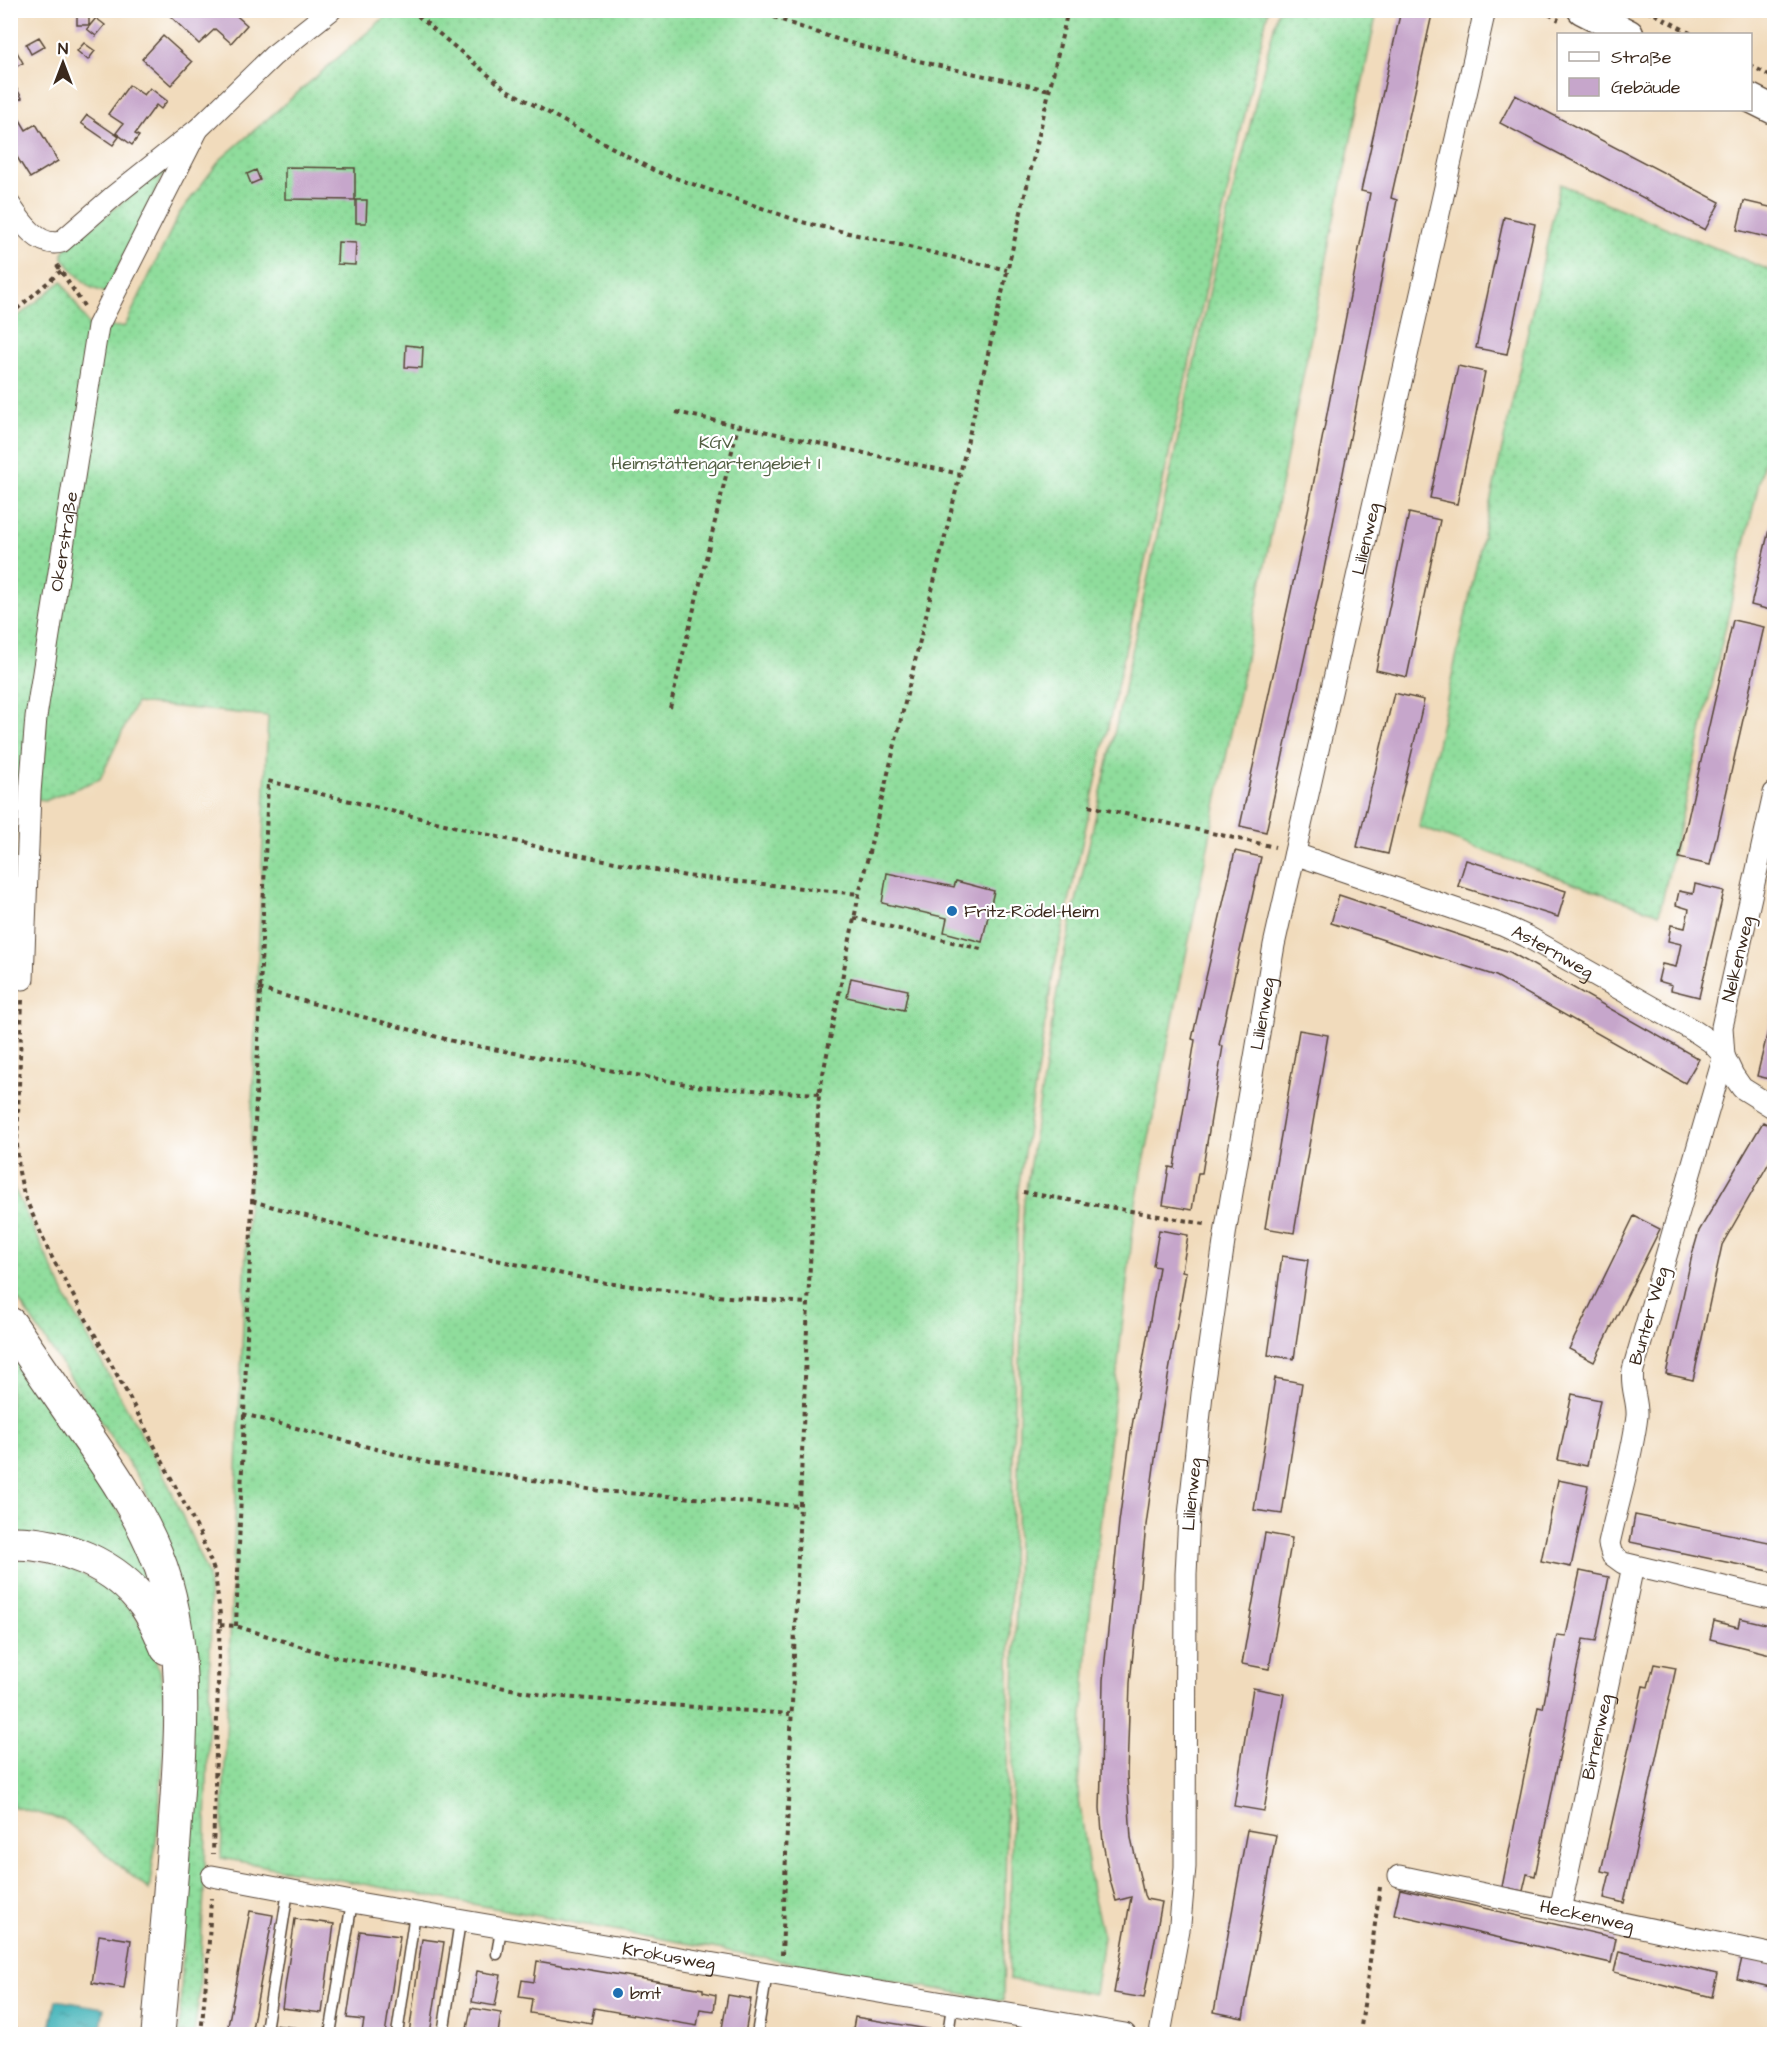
<svg xmlns="http://www.w3.org/2000/svg" width="1785" height="2045" viewBox="0 0 1785 2045" font-family="'Architects Daughter',sans-serif">
<style>
.grass{fill:url(#grass-dots);stroke:#65845d;stroke-width:1.5}
.water{fill:url(#water-ripples);stroke:#3e6e6b;stroke-width:1.5}
.building{fill:#c6a6cb}
.lines{fill:none;stroke-linecap:round;stroke-linejoin:round}
.lane-casing{stroke:#564536;stroke-width:13}
.street-casing{stroke:#564536;stroke-width:23}
.secondary-casing{stroke:#564536;stroke-width:31}
.highway-casing{stroke:#564536;stroke-width:35}
.path{stroke:#564536;stroke-width:4;stroke-dasharray:4.5 4.5;stroke-linecap:butt}
.lane{stroke:#fff;stroke-width:10}
.street{stroke:#fff;stroke-width:21}
.secondary{stroke:#fff;stroke-width:28}
.highway{stroke:#fff;stroke-width:33}
.poi-dot{fill:#1f6fb2;stroke:#fff;stroke-width:2}
.labels{text-anchor:middle;dominant-baseline:central;stroke-width:4.5;stroke-linejoin:round;paint-order:stroke}
.park-label{font-size:18px;fill:#546044;stroke:#fff}
.street-label{font-size:18px;fill:#3b2a1e;stroke:#fff}
.poi-label{font-size:18px;fill:#3b2a1e;stroke:#fff;text-anchor:start}
</style>
<defs>
<pattern id="grass-dots" width="8" height="8" patternUnits="userSpaceOnUse" patternTransform="scale(1.5)"><rect width="8" height="8" fill="#8fdd9c"/><path d="M2 2h.1M6 6h.1" fill="none" stroke="#7cbe86" stroke-width="1.8" stroke-linecap="round"/></pattern>
<pattern id="water-ripples" width="26" height="14" patternUnits="userSpaceOnUse" patternTransform="scale(1.5)"><rect width="26" height="14" fill="#41b2b8"/><path d="M2 4q2-2 4 0t4 0M15 11q2-2 4 0t4 0" fill="none" stroke="#389195"/></pattern>
</defs>
<rect width="100%" height="100%" fill="#fff"/>
<filter id="ink" filterUnits="userSpaceOnUse"><feTurbulence type="fractalNoise" baseFrequency=".0167" numOctaves="2"/><feDisplacementMap in="SourceGraphic" scale="12" xChannelSelector="R" yChannelSelector="G"/><feConvolveMatrix kernelMatrix="1 2 1 2 8 2 1 2 1" color-interpolation-filters="sRGB"/></filter>
<filter id="wash" filterUnits="userSpaceOnUse"><feTurbulence type="fractalNoise" baseFrequency=".008" numOctaves="4" result="noise"/><feDisplacementMap in="SourceGraphic" scale="24" xChannelSelector="R" yChannelSelector="G"/><feGaussianBlur stdDeviation="1.35" result="paint"/><feColorMatrix in="noise" values="0 0 0 0 0 0 0 0 0 0 0 0 0 0 0 0 0 1.4 0 .05"/><feComposite in="paint" operator="in"/></filter>
<g filter="url(#wash)">
<rect width="100%" height="100%" fill="#f1dbbc"/>
<!-- grass -->
<path class="grass" d="M 1278,10 L 1377,11 L 1136,1202 L 1089,1623 L 1078,1791 L 1092,1891 L 1103,1937 L 1095,1994 L 1009,1979 L 1023,1208 L 1060,972 L 1114,735 L 1211,285 Z
M 392,11 L 1268,11 L 1054,969 L 1018,1190 L 1003,2001 L 221,1858 L 268,716 L 136,703 L 100,779 L 47,800 L 17,797 L 11,1056 L 11,322 L 62,281 L 91,329 L 125,326 L 179,214 L 221,159 Z
M 166,167 L 167,167 L 106,293 L 90,287 L 73,271 L 63,258 L 63,253 L 66,248 Z
M 1560,184 L 1774,272 L 1774,418 L 1659,914 L 1419,827 Z
M 10,1180 L 70,1305 L 167,1481 L 208,1575 L 211,1619 L 205,1870 L 199,1995 L 194,2034 L 179,2034 L 190,1798 L 161,1528 L 142,1483 L 11,1289 Z
M 10,1349 L 131,1530 L 156,1590 L 11,1532 Z
M 10,1557 L 65,1565 L 110,1589 L 135,1615 L 152,1648 L 162,1681 L 166,1711 L 158,1827 L 149,1890 L 64,1820 L 11,1806 Z"/>
<!-- water -->
<path class="water" d="M 56,2000 L 104,2008 L 100,2034 L 49,2034 Z"/>
<g id="blocks">
<!-- building -->
<path class="building" d="M 164,10 L 222,10 L 227,15 L 231,11 L 247,25 L 231,43 L 215,29 L 199,44 Z
M 1401,10 L 1433,10 L 1391,198 L 1397,200 L 1323,574 L 1266,832 L 1240,826 L 1303,537 L 1370,193 L 1361,191 Z
M 77,13 L 89,14 L 89,25 L 77,25 Z
M 96,18 L 105,25 L 96,36 L 87,29 Z
M 163,36 L 192,62 L 171,85 L 142,59 Z
M 39,37 L 45,46 L 31,54 L 26,44 Z
M 84,43 L 95,51 L 88,60 L 77,51 Z
M 17,52 L 23,63 L 10,70 L 10,55 Z
M 10,77 L 22,98 L 10,105 Z
M 129,85 L 144,95 L 150,88 L 167,101 L 161,109 L 156,105 L 135,134 L 139,136 L 132,145 L 116,133 L 123,124 L 108,114 Z
M 1515,95 L 1720,202 L 1705,230 L 1500,123 Z
M 14,110 L 26,130 L 36,124 L 58,161 L 30,178 L 10,146 L 10,112 Z
M 87,115 L 119,137 L 113,145 L 81,123 Z
M 285,167 L 355,168 L 355,200 L 285,199 Z
M 256,170 L 260,180 L 251,184 L 247,174 Z
M 356,200 L 367,200 L 366,223 L 356,223 Z
M 1744,201 L 1774,208 L 1774,239 L 1737,230 Z
M 1504,217 L 1535,224 L 1507,354 L 1476,348 Z
M 338,242 L 356,243 L 355,265 L 337,264 Z
M 406,345 L 423,347 L 422,368 L 405,367 Z
M 1458,366 L 1485,372 L 1457,504 L 1430,498 Z
M 1774,509 L 1774,611 L 1751,605 Z
M 1409,513 L 1440,520 L 1407,677 L 1376,670 Z
M 1733,620 L 1764,627 L 1710,865 L 1679,858 Z
M 1394,693 L 1424,700 L 1388,854 L 1357,847 Z
M 1235,851 L 1261,857 L 1219,1045 L 1223,1046 L 1202,1173 L 1198,1173 L 1192,1210 L 1163,1205 L 1169,1167 L 1174,1168 L 1195,1040 L 1192,1039 Z
M 1466,860 L 1566,891 L 1558,917 L 1458,886 Z
M 887,873 L 954,887 L 956,881 L 994,891 L 982,942 L 944,932 L 947,918 L 882,903 Z
M 1695,884 L 1724,891 L 1699,997 L 1671,990 L 1672,985 L 1658,981 L 1662,964 L 1676,967 L 1681,944 L 1668,941 L 1671,925 L 1685,928 L 1689,909 L 1676,905 L 1679,891 L 1693,894 Z
M 1339,895 L 1510,952 L 1699,1059 L 1685,1083 L 1496,976 L 1331,923 Z
M 851,978 L 908,990 L 904,1010 L 847,997 Z
M 1774,1006 L 1774,1080 L 1757,1076 Z
M 1299,1030 L 1328,1035 L 1294,1233 L 1265,1228 Z
M 1763,1122 L 1774,1128 L 1774,1154 L 1722,1245 L 1693,1380 L 1666,1374 L 1692,1255 L 1699,1231 Z
M 1634,1216 L 1660,1229 L 1594,1362 L 1569,1349 Z
M 1159,1230 L 1188,1235 L 1182,1271 L 1186,1272 L 1159,1430 L 1146,1525 L 1130,1683 L 1127,1775 L 1131,1838 L 1144,1895 L 1146,1899 L 1162,1902 L 1144,1998 L 1114,1993 L 1131,1897 L 1116,1901 L 1110,1880 L 1103,1843 L 1100,1808 L 1101,1776 L 1103,1680 L 1119,1522 L 1132,1426 L 1159,1267 L 1153,1266 Z
M 1282,1256 L 1308,1260 L 1294,1359 L 1268,1355 Z
M 1275,1378 L 1302,1383 L 1282,1514 L 1254,1510 Z
M 1572,1394 L 1600,1400 L 1587,1466 L 1558,1460 Z
M 1558,1480 L 1588,1486 L 1571,1567 L 1541,1561 Z
M 1635,1515 L 1774,1543 L 1774,1572 L 1630,1542 Z
M 1265,1533 L 1292,1538 L 1269,1669 L 1242,1664 Z
M 1580,1571 L 1609,1577 L 1596,1641 L 1583,1639 L 1535,1876 L 1527,1874 L 1523,1891 L 1502,1887 L 1538,1707 L 1543,1708 L 1557,1635 L 1566,1636 Z
M 1740,1618 L 1774,1626 L 1774,1655 L 1710,1639 L 1714,1621 L 1738,1627 Z
M 1654,1664 L 1676,1668 L 1624,1903 L 1604,1898 L 1610,1873 L 1601,1871 L 1643,1686 L 1648,1687 Z
M 1253,1688 L 1284,1694 L 1264,1811 L 1234,1806 Z
M 1247,1830 L 1276,1835 L 1243,2018 L 1214,2012 Z
M 1400,1889 L 1616,1938 L 1611,1963 L 1394,1914 Z
M 250,1911 L 273,1915 L 251,2034 L 247,2034 L 227,2031 Z
M 295,1919 L 334,1924 L 322,2013 L 282,2008 Z
M 360,1931 L 400,1936 L 385,2034 L 362,2032 L 364,2020 L 347,2018 Z
M 99,1935 L 131,1940 L 124,1988 L 92,1983 Z
M 422,1939 L 444,1942 L 430,2034 L 409,2034 Z
M 1619,1951 L 1717,1974 L 1712,1997 L 1614,1972 Z
M 1742,1958 L 1774,1965 L 1774,1988 L 1737,1979 Z
M 537,1961 L 703,1989 L 703,1992 L 716,1995 L 714,2011 L 700,2009 L 697,2026 L 594,2008 L 591,2023 L 530,2013 L 532,1999 L 519,1997 L 522,1980 L 534,1982 Z
M 477,1971 L 501,1975 L 495,2006 L 472,2002 Z
M 728,1995 L 751,1999 L 745,2034 L 721,2034 Z
M 471,2008 L 501,2013 L 498,2034 L 466,2034 Z
M 855,2017 L 940,2031 L 939,2034 L 852,2034 Z
M 10,2023 L 25,2034 L 10,2034 Z"/>
</g>
</g>
<g filter="url(#ink)">
<use href="#blocks" fill-opacity="0" stroke="#564536" stroke-width="1.5"/>
<g class="lines">
<!-- lane casing -->
<g class="lane-casing">
<path id="lane" d="M 288,1891 L 266,2030 L 302,2034
M 497,1954 L 501,1928
M 330,2034 L 352,1902
M 397,2034 L 415,1913
M 443,2034 L 460,1921
M 757,2034 L 767,1973
M 948,2034 L 952,2006"/>
</g>
<!-- street casing -->
<g class="street-casing">
<g id="street">
<path d="M 10,205 C 21,222 39,248 61,242 L 115,195 L 198,129 L 273,56 L 331,10"/>
<path d="M 1774,793 L 1722,1027 L 1724,1056 L 1633,1370 C 1630,1387 1638,1400 1637,1416 C 1632,1459 1618,1502 1609,1544 L 1612,1555 L 1623,1563 L 1774,1599"/>
<path id="s1" d="M 1295,854 L 1502,925 L 1526,936 L 1696,1032 L 1711,1042 L 1724,1056 L 1733,1075 L 1742,1088 L 1774,1108"/>
<path id="s2" d="M 23,979 L 30,793 L 36,717 L 98,326 L 198,129"/>
<path id="s3" d="M 212,1876 L 352,1902 L 1125,2034"/>
<path id="s4" d="M 1399,1876 L 1774,1955"/>
<path id="s5" d="M 1560,1910 L 1633,1566"/>
<path id="s6" d="M 1160,2034 L 1180,1924 L 1185,1867 L 1186,1574 L 1189,1515 L 1202,1394 L 1226,1228 L 1274,945 L 1485,10"/>
</g>
</g>
<!-- secondary casing -->
<g class="secondary-casing">
<path id="secondary" d="M 1582,10 L 1629,34
M 1750,98 L 1774,110"/>
</g>
<!-- highway casing -->
<g class="highway-casing">
<path id="highway" d="M 10,1324 C 34,1359 58,1394 82,1429 C 110,1469 137,1508 156,1554 C 190,1636 181,1739 175,1827 C 170,1896 164,1965 158,2034
M 10,1543 C 61,1542 116,1564 146,1606 C 155,1619 161,1634 167,1648"/>
</g>
<!-- path -->
<path class="path" d="M 411,10 L 505,89 L 655,171 L 802,222 L 1007,270
M 757,10 C 851,50 951,68 1049,90
M 1541,10 L 1559,20
M 1647,10 L 1692,34
M 1750,65 L 1774,78
M 57,265 L 84,306
M 10,315 L 61,271
M 676,412 L 960,474
M 670,708 L 738,426
M 1089,806 L 1275,847
M 854,918 L 985,950
M 259,989 L 460,1043 L 702,1087 L 819,1094
M 22,1000 L 17,1144 L 19,1172 L 24,1195 L 49,1252 L 126,1391 L 200,1534 L 215,1573 L 220,1615 L 213,1854
M 1023,1192 L 1205,1224
M 252,1201 L 367,1233 L 606,1283 L 716,1296 L 807,1303
M 243,1414 L 429,1463 L 600,1491 L 799,1506
M 220,1625 L 236,1626 L 331,1656 L 549,1696 L 790,1714
M 236,1626 L 268,781 L 543,848 L 686,876 L 859,894
M 782,1955 L 808,1303 L 819,1094 L 859,894 L 960,474 L 1068,10
M 201,2034 L 208,1961 L 211,1898
M 1360,2034 L 1380,1887"/>
<!-- lane -->
<use href="#lane" class="lane"/>
<!-- street -->
<use href="#street" class="street"/>
<!-- secondary -->
<use href="#secondary" class="secondary"/>
<!-- highway -->
<use href="#highway" class="highway"/>
</g>
</g>
<!-- markers -->
<g class="poi-dot">
<circle cx="952" cy="911" r="6"/>
<circle cx="618" cy="1993" r="6"/>
</g>
<g class="labels">
<!-- park labels -->
<g class="park-label">
<text x="716" y="442">KGV<tspan x="716" dy="21">Heimstättengartengebiet I</tspan></text>
</g>
<!-- street labels -->
<g class="street-label">
<text stroke="none"><textPath href="#s6" startOffset="1514">Lilienweg</textPath></text>
<text stroke="none"><textPath href="#s2" startOffset="440">Okerstraße</textPath></text>
<text stroke="none"><textPath href="#s1" startOffset="276">Asternweg</textPath></text>
<text transform="translate(1738 959) rotate(-77)">Nelkenweg</text>
<text stroke="none"><textPath href="#s6" startOffset="1028">Lilienweg</textPath></text>
<text transform="translate(1649 1316) rotate(-74)">Bunter Weg</text>
<text stroke="none"><textPath href="#s6" startOffset="542">Lilienweg</textPath></text>
<text stroke="none"><textPath href="#s5" startOffset="177">Birnenweg</textPath></text>
<text stroke="none"><textPath href="#s4" startOffset="192">Heckenweg</textPath></text>
<text stroke="none"><textPath href="#s3" startOffset="464">Krokusweg</textPath></text>
</g>
<!-- poi labels -->
<g class="poi-label">
<text x="964" y="911">Fritz-Rödel-Heim</text>
<text x="630" y="1993">bmt</text>
</g>
</g>
<!-- margin -->
<rect width="1785" height="2045" fill="none" stroke="#fff" stroke-width="36"/>
<!-- legend -->
<rect x="1557" y="33" width="195" height="78" fill="#ffffff" stroke="#b1aaa5" stroke-width="1.5"/>
<rect x="1569" y="52" width="30" height="9" fill="#ffffff" stroke="#b1aaa5" stroke-width="1.5"/>
<text x="1611" y="63" font-size="18" fill="#3b2a1e">Straße</text>
<rect x="1569" y="78" width="30" height="18" fill="#c6a6cb" stroke="#b1aaa5" stroke-width="1.5"/>
<text x="1611" y="93" font-size="18" fill="#3b2a1e">Gebäude</text>
<!-- north arrow -->
<g transform="translate(63 63)" stroke="#ffffff" stroke-width="4.5" paint-order="stroke">
<path d="M0-4.5L10 22L0 15L-10 22Z" fill="#3b2a1e"/>
<text y="-9" font-size="16" font-weight="bold" text-anchor="middle" fill="#3b2a1e">N</text>
</g>
</svg>
